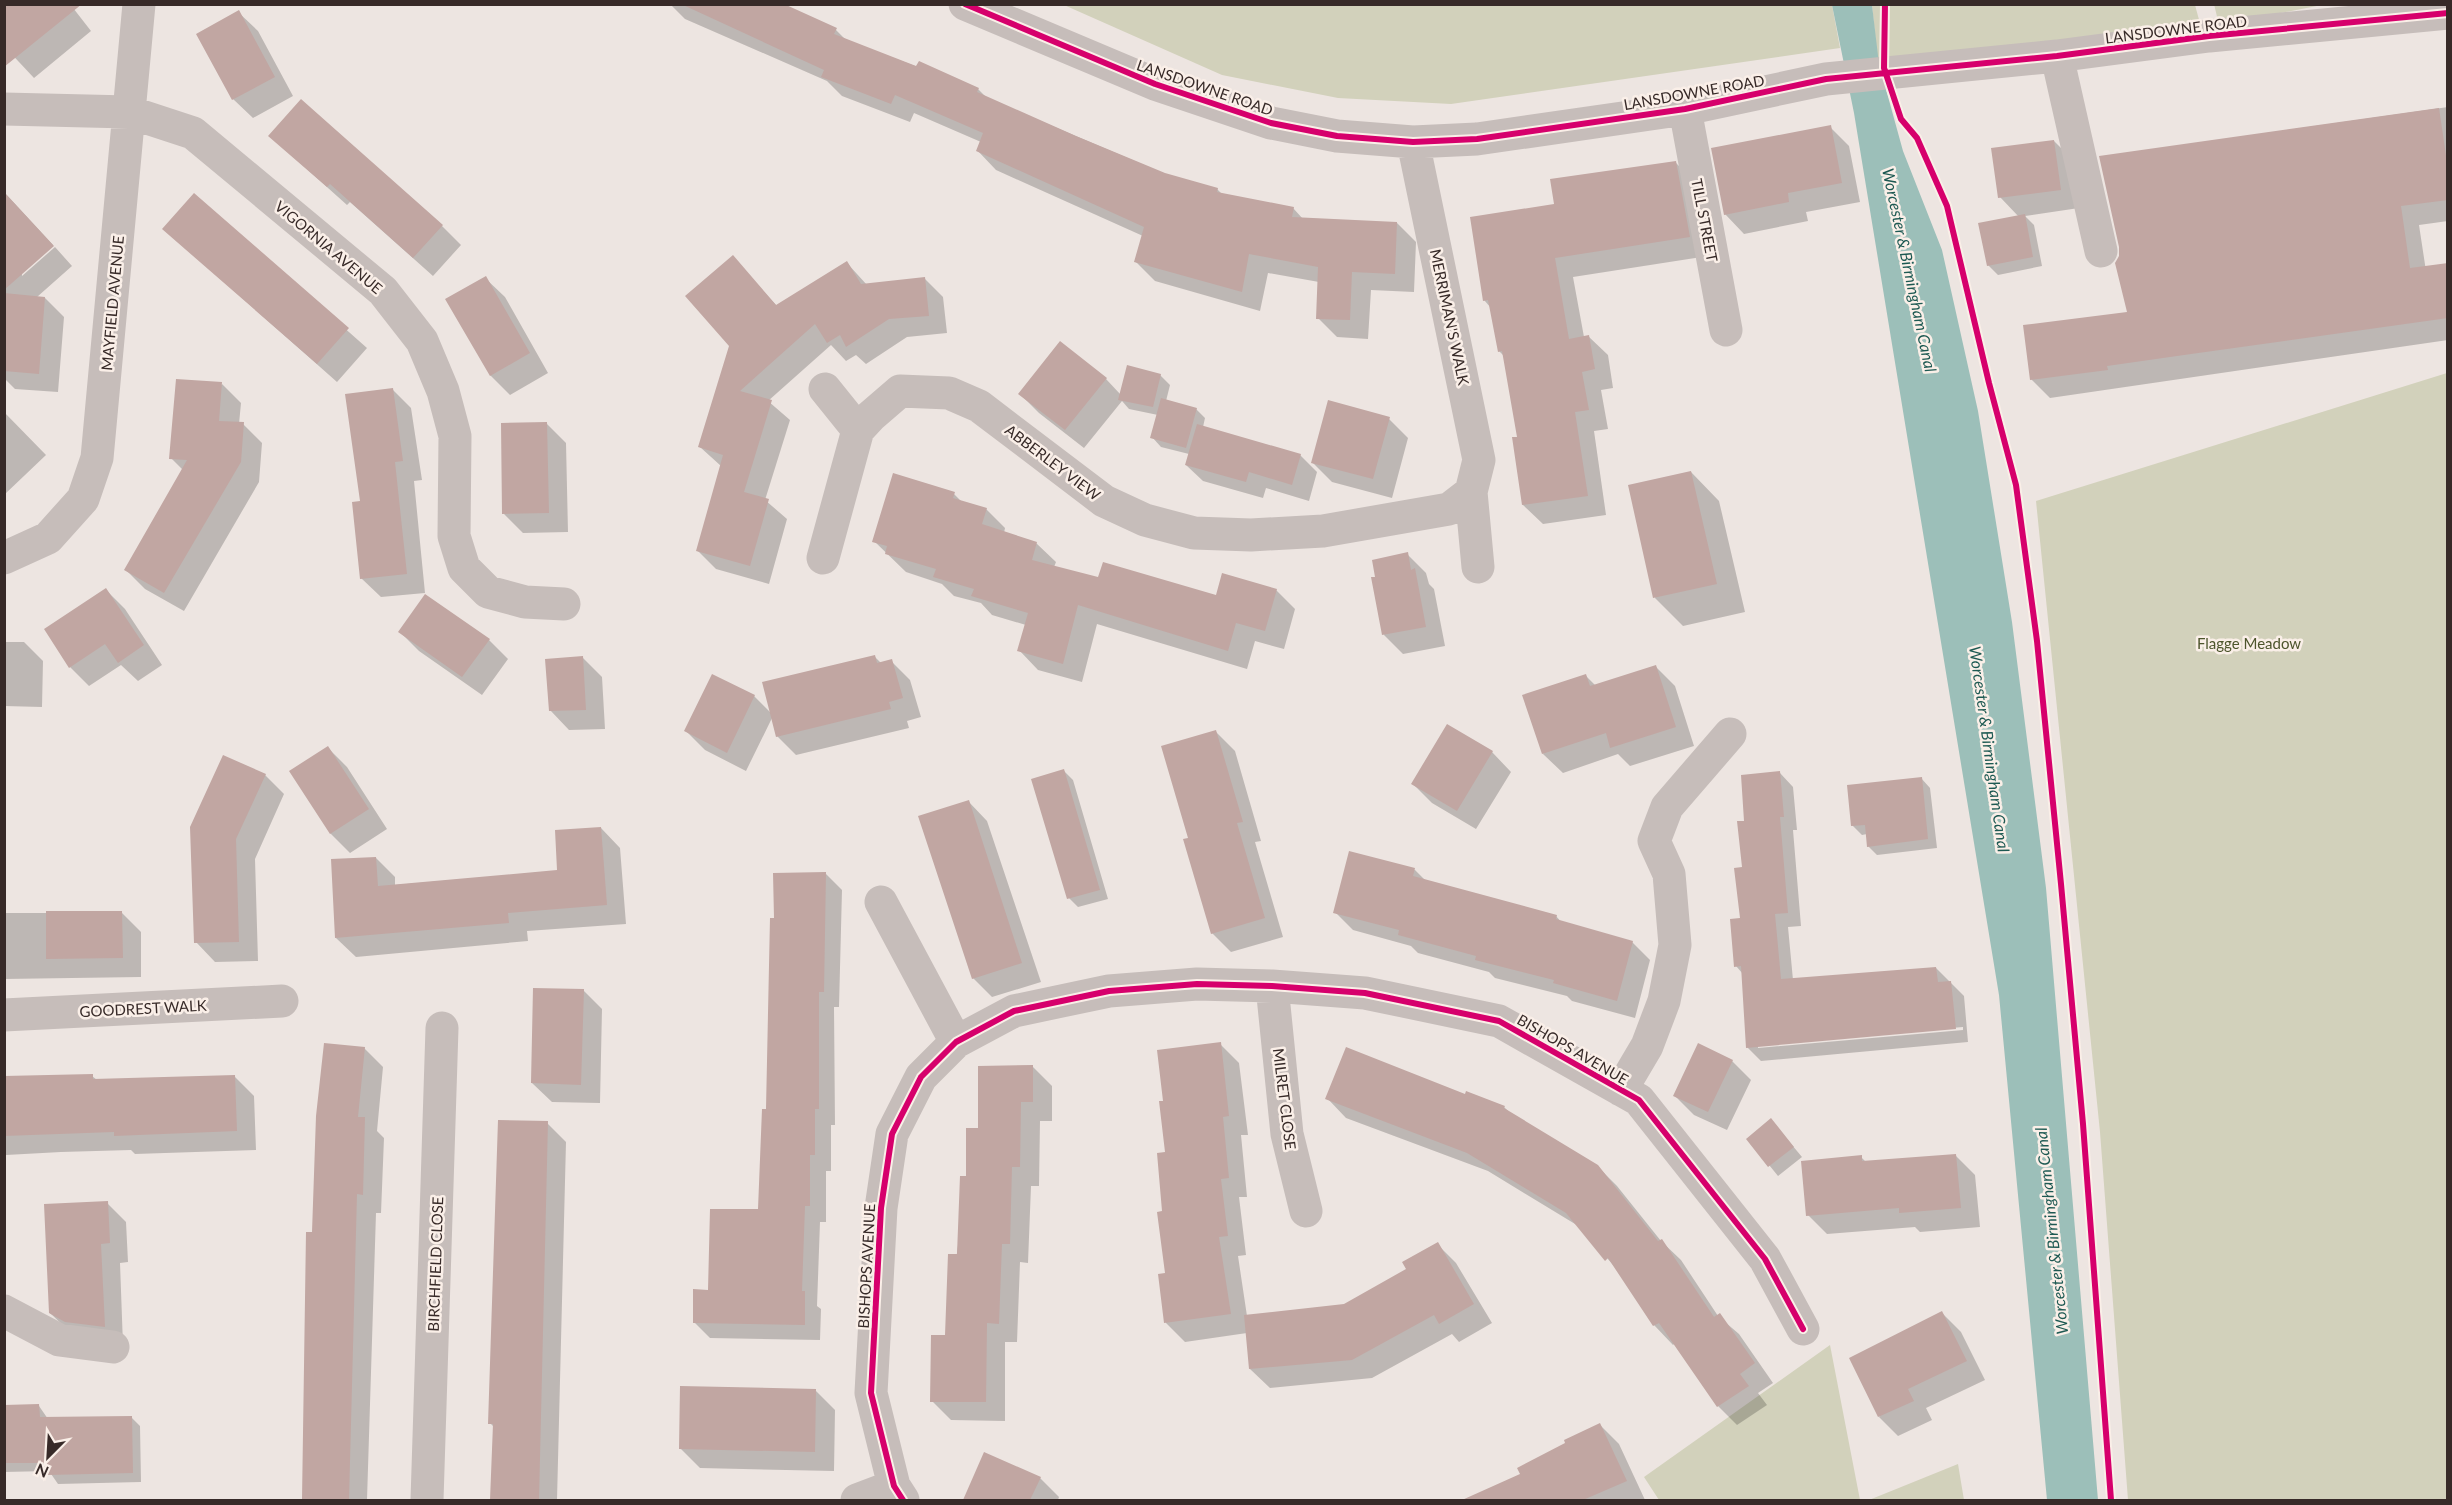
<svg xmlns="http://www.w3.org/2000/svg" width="2452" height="1505" viewBox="0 0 2452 1505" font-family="Lato,sans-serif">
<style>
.green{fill:#d2d1bb}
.water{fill:#9cbfb9}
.shadow{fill:#0003;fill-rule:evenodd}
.building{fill:#c1a6a2}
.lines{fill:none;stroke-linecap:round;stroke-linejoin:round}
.minor{stroke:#c6bdba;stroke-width:33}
.cycleway-casing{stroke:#faefe8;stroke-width:10}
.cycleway{stroke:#d6006c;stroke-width:6}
.labels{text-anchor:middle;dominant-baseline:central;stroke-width:5;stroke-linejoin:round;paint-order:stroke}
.street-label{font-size:15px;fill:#372a28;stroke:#faefe8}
.park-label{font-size:15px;fill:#4d552c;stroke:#faefe8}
.water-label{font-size:16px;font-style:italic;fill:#1d5952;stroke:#faefe8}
</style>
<rect width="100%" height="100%" fill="#ede5e1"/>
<!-- green -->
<path class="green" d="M 2214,4 L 2322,5 L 2219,25 Z
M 1064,5 L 1832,5 L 1840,48 L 1451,104 L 1338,98 L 1222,75 Z
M 1872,5 L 2195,5 L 2201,27 L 1878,64 Z
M 2447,373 L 2447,1500 L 2128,1500 L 2100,1132 L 2036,501 Z
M 1830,1345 L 1860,1500 L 1659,1500 L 1644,1477 Z
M 1958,1464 L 1964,1500 L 1869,1500 Z"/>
<!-- water -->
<path class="water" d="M 1832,5 L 1872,5 L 1879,64 L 1903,151 L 1942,250 L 1978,411 L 2012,622 L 2046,888 L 2098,1500 L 2047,1500 L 1999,995 L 1854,113 Z"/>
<!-- shadow -->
<path class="shadow" d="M 70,4 L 91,31 L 34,78 L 4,46 Z
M 670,4 L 781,4 L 836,30 L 847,41 L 978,89 L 987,98 L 1165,174 L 1217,189 L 1223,195 L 1293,208 L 1303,219 L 1397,223 L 1416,242 L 1414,292 L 1371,290 L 1368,339 L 1337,337 L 1318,318 L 1319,282 L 1268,273 L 1260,311 L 1155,281 L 1136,262 L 1143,236 L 996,170 L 977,150 L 981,142 L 914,113 L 910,122 L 842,96 L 827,81 L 685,19 Z
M 238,12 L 258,31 L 293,96 L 253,118 L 233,99 Z
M 2448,107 L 2448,221 L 2419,225 L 2426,271 L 2448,265 L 2448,340 L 2050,398 L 2031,379 L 2129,313 L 2121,247 L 2101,157 Z
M 1830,127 L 1849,146 L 1860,202 L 1806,212 L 1808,221 L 1744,234 L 1725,214 Z
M 270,136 L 442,226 L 461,245 L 433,276 L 350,202 L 347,205 Z
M 2054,141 L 2073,160 L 2079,208 L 2025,216 L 2034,225 L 2042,266 L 1998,275 L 1988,265 L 2019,217 L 2000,197 Z
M 1675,162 L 1694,181 L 1708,256 L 1573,277 L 1584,337 L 1588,336 L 1608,355 L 1613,388 L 1601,390 L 1608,429 L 1594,431 L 1606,515 L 1543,524 L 1523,505 L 1518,438 L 1504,356 L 1499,351 L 1491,308 L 1484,300 L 1555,205 Z
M 4,192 L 53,245 L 22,272 L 22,276 L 55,247 L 72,266 L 37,297 L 45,298 L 64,317 L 58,392 L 15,389 L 4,378 Z
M 194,195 L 367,348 L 337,382 L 164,229 Z
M 732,257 L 777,306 L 847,263 L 867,285 L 925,279 L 943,297 L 947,333 L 907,337 L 866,364 L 856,355 L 846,361 L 831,345 L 768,401 L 790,420 L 765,500 L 787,519 L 769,584 L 716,569 L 698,551 L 721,466 L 700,447 L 731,346 Z
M 485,278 L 505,297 L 548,373 L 510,395 L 491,376 L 447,299 Z
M 1160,375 L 1170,385 L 1166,401 L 1196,409 L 1205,418 L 1203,427 L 1300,455 L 1317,472 L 1309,501 L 1266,488 L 1263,498 L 1203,481 L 1186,465 L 1189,454 L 1161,447 L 1152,437 L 1158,415 L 1129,409 L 1122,401 L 1084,448 L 1039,413 L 1020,394 L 1106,379 L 1121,395 Z
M 222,384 L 241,403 L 239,424 L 243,424 L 262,443 L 259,482 L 184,611 L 145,589 L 126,570 L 183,470 L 171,458 Z
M 392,389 L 411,408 L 422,480 L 414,481 L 425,593 L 381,597 L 361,578 L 362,502 Z
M 4,412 L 46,455 L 4,495 Z
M 1389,419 L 1408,438 L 1392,498 L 1332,482 L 1312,462 Z
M 547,424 L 566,443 L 568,532 L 523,533 L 504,514 Z
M 1691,472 L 1719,501 L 1745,612 L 1683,626 L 1655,598 Z
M 954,494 L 963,503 L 986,509 L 1005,528 L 1004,533 L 1036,543 L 1056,562 L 1054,567 L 1099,579 L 1217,597 L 1276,590 L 1295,609 L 1284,649 L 1255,641 L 1247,669 L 1097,624 L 1082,682 L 1038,670 L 1019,650 L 1026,625 L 992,615 L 981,603 L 954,596 L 942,584 L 906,572 L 874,541 Z
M 1407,554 L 1426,573 L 1429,584 L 1434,589 L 1445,646 L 1403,654 L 1384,635 Z
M 106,590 L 125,609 L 162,665 L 138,681 L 121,665 L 89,686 L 70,667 Z
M 400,632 L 489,640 L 508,659 L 482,695 L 419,651 Z
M 4,642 L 24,642 L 43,661 L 42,707 L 4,706 Z
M 874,656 L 881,663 L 891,661 L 910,680 L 921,717 L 907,721 L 909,728 L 796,755 L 777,736 L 772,718 L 746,771 L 705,750 L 686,731 L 754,696 L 771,713 Z
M 583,658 L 602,677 L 605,729 L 569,730 L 550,710 Z
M 1656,667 L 1675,686 L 1694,746 L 1630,766 L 1618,754 L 1563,773 L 1543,754 L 1585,675 L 1596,686 Z
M 1448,726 L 1492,752 L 1511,772 L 1476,829 L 1432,803 L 1413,784 Z
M 1216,732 L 1235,751 L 1261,841 L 1255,842 L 1283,937 L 1231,952 L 1212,933 L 1190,839 Z
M 328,748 L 347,767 L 387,829 L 350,853 L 331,834 L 291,772 Z
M 224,757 L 265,775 L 284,794 L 255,859 L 258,961 L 215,962 L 196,942 Z
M 1064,771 L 1073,780 L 1108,899 L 1078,907 L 1069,898 Z
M 1780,773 L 1793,787 L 1797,830 L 1793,830 L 1801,926 L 1788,927 L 1793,980 L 1936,968 L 1964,996 L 1968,1042 L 1761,1061 L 1747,1047 L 1743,974 L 1736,966 L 1741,919 L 1746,822 ZM 1963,1027 L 1963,1030 L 1758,1048 L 1758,1045 Z
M 1921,778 L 1930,788 L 1937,848 L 1877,855 L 1868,846 L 1867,834 L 1862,835 L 1852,825 Z
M 968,801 L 987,821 L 1041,982 L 992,997 L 973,978 Z
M 601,828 L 620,848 L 626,924 L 527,931 L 528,941 L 356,957 L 336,938 L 376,858 L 395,877 L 395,885 L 559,871 Z
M 1350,853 L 1415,870 L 1426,881 L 1556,916 L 1562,923 L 1632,942 L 1650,960 L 1635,1018 L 1572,1001 L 1567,996 L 1495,978 L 1489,972 L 1418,953 L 1411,946 L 1353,930 L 1335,912 Z
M 826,874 L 842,890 L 839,1007 L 834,1007 L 835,1125 L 831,1125 L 831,1171 L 826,1171 L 826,1222 L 820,1222 L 817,1306 L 821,1309 L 820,1340 L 710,1338 L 694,1322 L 710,1291 L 760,1211 L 768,1110 L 776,920 Z
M 4,913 L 122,913 L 141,932 L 141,977 L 4,979 Z
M 583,990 L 602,1009 L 600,1103 L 552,1102 L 532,1083 Z
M 1220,1044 L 1239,1063 L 1248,1135 L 1241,1135 L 1247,1197 L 1239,1197 L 1246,1255 L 1238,1256 L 1247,1316 L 1344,1305 L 1408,1269 L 1437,1244 L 1456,1263 L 1492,1323 L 1459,1342 L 1452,1334 L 1372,1378 L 1270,1388 L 1250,1369 L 1247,1333 L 1185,1342 L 1166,1323 L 1165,1102 Z
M 364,1048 L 383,1067 L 377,1131 L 384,1138 L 381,1213 L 376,1213 L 367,1500 L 303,1500 L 314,1234 Z
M 1732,1061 L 1751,1080 L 1727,1130 L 1694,1115 L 1675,1096 Z
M 1033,1067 L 1052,1086 L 1052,1121 L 1040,1121 L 1039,1186 L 1031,1186 L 1028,1263 L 1020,1262 L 1017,1342 L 1005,1342 L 1005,1421 L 951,1420 L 932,1401 L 946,1336 L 967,1177 L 980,1130 Z
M 92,1076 L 97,1080 L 235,1077 L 254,1096 L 256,1150 L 135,1154 L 131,1150 L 61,1152 L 6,1155 L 4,1161 L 4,1079 Z
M 1466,1096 L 1504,1107 L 1511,1114 L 1597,1166 L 1617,1186 L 1661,1241 L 1681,1260 L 1718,1316 L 1739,1334 L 1773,1383 L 1758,1393 L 1767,1405 L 1737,1425 L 1718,1406 L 1675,1343 L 1673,1345 L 1654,1325 L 1621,1274 L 1580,1227 L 1488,1171 L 1346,1118 L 1327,1098 Z
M 1771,1120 L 1802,1157 L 1778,1176 L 1748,1139 Z
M 547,1123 L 566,1142 L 557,1500 L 491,1500 L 495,1428 L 490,1423 Z
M 1956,1156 L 1975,1175 L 1980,1227 L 1920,1232 L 1915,1227 L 1827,1234 L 1808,1215 L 1861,1157 L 1867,1163 Z
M 107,1203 L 126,1222 L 128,1262 L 120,1263 L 123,1345 L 70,1332 L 50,1313 Z
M 1942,1313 L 1961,1332 L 1985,1380 L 1926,1408 L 1932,1420 L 1898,1436 L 1879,1417 Z
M 816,1391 L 835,1410 L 834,1471 L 700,1468 L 681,1449 Z
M 39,1406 L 48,1419 L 131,1417 L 140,1426 L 141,1482 L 58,1484 L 49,1471 L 4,1472 L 4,1407 Z
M 1600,1425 L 1619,1444 L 1645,1500 L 1465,1500 L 1522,1475 Z
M 985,1454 L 1040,1478 L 1059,1497 L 1058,1500 L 964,1500 Z"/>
<!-- building -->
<path class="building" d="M 4,4 L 82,4 L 4,67 Z
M 681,4 L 784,4 L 837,28 L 834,34 L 916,66 L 919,61 L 979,88 L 977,92 L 1076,136 L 1165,173 L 1218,188 L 1217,192 L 1294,207 L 1292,217 L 1397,222 L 1395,274 L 1352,272 L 1350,320 L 1316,319 L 1318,267 L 1249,254 L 1242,292 L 1134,262 L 1144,227 L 976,151 L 983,133 L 895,95 L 891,104 L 821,77 L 824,70 Z
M 239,10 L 275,77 L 232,100 L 196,34 Z
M 301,99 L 443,225 L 413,258 L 330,184 L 327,187 L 268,136 Z
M 2439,108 L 2448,169 L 2448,200 L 2401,206 L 2410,268 L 2448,263 L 2448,318 L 2184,355 L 2107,366 L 2108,370 L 2030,380 L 2023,325 L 2127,312 L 2115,263 L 2119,256 L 2119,247 L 2099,156 Z
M 1831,125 L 1842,183 L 1788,193 L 1789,202 L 1724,215 L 1711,148 Z
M 2054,140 L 2061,190 L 1998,198 L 1991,148 Z
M 1676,161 L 1690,237 L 1555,258 L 1569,339 L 1589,335 L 1595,369 L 1582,372 L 1589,410 L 1575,412 L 1588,496 L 1522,505 L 1512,437 L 1517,437 L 1502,351 L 1498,352 L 1488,300 L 1483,301 L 1470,217 L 1554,204 L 1550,179 Z
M 4,192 L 54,246 L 4,290 Z
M 194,193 L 349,328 L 317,364 L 162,229 Z
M 2025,214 L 2033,257 L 1987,266 L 1978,223 Z
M 733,255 L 776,305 L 847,261 L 861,284 L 925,277 L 929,316 L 889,319 L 846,347 L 840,335 L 827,343 L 815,324 L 740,391 L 772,400 L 744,492 L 769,499 L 750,566 L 696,551 L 723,455 L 698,447 L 729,346 L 685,296 Z
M 486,276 L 530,353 L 490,376 L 445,299 Z
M 4,293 L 45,297 L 39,374 L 4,371 Z
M 1060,341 L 1107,378 L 1065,430 L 1018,394 Z
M 1127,365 L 1161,374 L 1153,407 L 1118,400 Z
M 176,379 L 222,382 L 219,421 L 244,422 L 241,462 L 164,593 L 124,570 L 187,460 L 169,459 Z
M 393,388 L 403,461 L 395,462 L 407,574 L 360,579 L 352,502 L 360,501 L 345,394 Z
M 1161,398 L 1197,408 L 1186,448 L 1150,438 Z
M 1328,400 L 1390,417 L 1373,479 L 1311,463 Z
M 547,422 L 549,513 L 502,514 L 501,423 Z
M 1197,424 L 1301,454 L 1292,485 L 1249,472 L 1246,482 L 1185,465 Z
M 1691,471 L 1717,584 L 1653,598 L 1628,485 Z
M 893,473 L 955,492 L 953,498 L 987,508 L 982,524 L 1037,542 L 1032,560 L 1098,577 L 1103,562 L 1216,595 L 1222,573 L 1277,589 L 1265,631 L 1236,623 L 1228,651 L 1078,605 L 1063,664 L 1017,651 L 1028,613 L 971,596 L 974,589 L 933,577 L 936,569 L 885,554 L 887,546 L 872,542 Z
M 1408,552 L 1411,570 L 1415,568 L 1426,627 L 1382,635 L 1371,577 L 1375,577 L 1372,560 Z
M 106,588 L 144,645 L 118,663 L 105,644 L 69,668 L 44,629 Z
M 425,594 L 490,639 L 462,677 L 398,632 Z
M 875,655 L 877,663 L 892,659 L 903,698 L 889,702 L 891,709 L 776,737 L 762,682 Z
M 583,656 L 586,710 L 549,711 L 545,659 Z
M 1656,665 L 1676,727 L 1610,748 L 1606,733 L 1542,754 L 1522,695 L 1586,674 L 1590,686 Z
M 712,674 L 755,695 L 727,753 L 684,731 Z
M 1447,724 L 1493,751 L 1457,811 L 1411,784 Z
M 1216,730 L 1243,822 L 1237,823 L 1265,918 L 1211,934 L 1183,839 L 1188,838 L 1161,746 Z
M 328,746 L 369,809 L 330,834 L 289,771 Z
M 223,755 L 266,774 L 236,839 L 239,942 L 194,943 L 190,827 Z
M 1064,769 L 1100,890 L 1067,899 L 1031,779 Z
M 1780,771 L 1784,817 L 1780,817 L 1788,913 L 1775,914 L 1781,979 L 1936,967 L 1938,982 L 1951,981 L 1956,1029 L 1746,1048 L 1741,966 L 1734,967 L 1730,919 L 1740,918 L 1734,868 L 1742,867 L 1737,821 L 1744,821 L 1741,775 Z
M 1922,777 L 1928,839 L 1867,847 L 1865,825 L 1851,826 L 1847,785 Z
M 969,800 L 1022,963 L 972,979 L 918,816 Z
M 601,827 L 607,905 L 508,913 L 509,923 L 335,938 L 331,859 L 376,857 L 378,886 L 557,870 L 555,830 Z
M 1349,851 L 1415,868 L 1413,876 L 1557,915 L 1556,919 L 1633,941 L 1617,1001 L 1553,983 L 1554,980 L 1475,960 L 1476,956 L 1398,935 L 1399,930 L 1333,913 Z
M 826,872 L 824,992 L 819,992 L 819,1109 L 815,1109 L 815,1155 L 810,1155 L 810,1206 L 805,1206 L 802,1291 L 805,1291 L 805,1325 L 693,1323 L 693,1289 L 708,1290 L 710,1209 L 758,1209 L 762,1109 L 766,1109 L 770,918 L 774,918 L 773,873 Z
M 46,911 L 122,911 L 123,958 L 46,959 Z
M 533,988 L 584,989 L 581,1085 L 531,1083 Z
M 1221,1042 L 1229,1116 L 1223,1117 L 1229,1178 L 1221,1179 L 1228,1236 L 1219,1237 L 1231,1314 L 1164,1323 L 1158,1274 L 1165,1273 L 1157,1212 L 1162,1211 L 1157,1153 L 1165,1152 L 1159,1101 L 1163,1101 L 1157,1050 Z
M 324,1043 L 365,1047 L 358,1117 L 365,1117 L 363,1195 L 357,1194 L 349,1500 L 302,1500 L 306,1232 L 312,1232 L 316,1116 Z
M 1698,1043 L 1733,1060 L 1708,1112 L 1673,1096 Z
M 1346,1047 L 1465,1094 L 1466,1091 L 1505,1106 L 1504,1108 L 1598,1165 L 1658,1241 L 1662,1239 L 1714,1317 L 1720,1313 L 1755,1363 L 1740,1374 L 1749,1386 L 1717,1407 L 1659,1323 L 1653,1326 L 1608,1258 L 1605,1261 L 1566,1213 L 1467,1153 L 1325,1099 Z
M 1033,1065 L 1033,1102 L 1021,1102 L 1020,1167 L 1012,1167 L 1010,1244 L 1002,1244 L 999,1324 L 987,1323 L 986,1402 L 930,1402 L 931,1335 L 945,1335 L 948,1254 L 957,1254 L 960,1176 L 966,1176 L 966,1128 L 978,1128 L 978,1066 Z
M 93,1074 L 93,1079 L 235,1075 L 237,1131 L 114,1136 L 114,1132 L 4,1136 L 4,1076 Z
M 1771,1118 L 1794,1147 L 1768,1167 L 1746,1139 Z
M 498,1120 L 548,1121 L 539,1500 L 490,1500 L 493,1424 L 488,1424 Z
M 1956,1154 L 1961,1208 L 1899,1213 L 1899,1208 L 1806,1216 L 1801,1161 L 1862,1155 L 1862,1161 Z
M 108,1201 L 110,1243 L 101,1244 L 105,1327 L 65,1322 L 49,1313 L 44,1204 Z
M 1438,1242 L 1474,1304 L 1439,1324 L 1434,1315 L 1352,1360 L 1249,1369 L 1244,1315 L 1344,1304 L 1406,1269 L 1402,1262 Z
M 1942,1311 L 1967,1361 L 1908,1389 L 1914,1401 L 1878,1417 L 1849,1358 Z
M 680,1386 L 816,1389 L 815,1452 L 679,1449 Z
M 39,1404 L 40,1417 L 132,1416 L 133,1473 L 47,1475 L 47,1463 L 4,1463 L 4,1405 Z
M 1600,1423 L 1627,1481 L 1583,1500 L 1462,1500 L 1520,1474 L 1517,1468 L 1565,1443 L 1564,1440 Z
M 984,1452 L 1041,1477 L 1030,1500 L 963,1500 Z"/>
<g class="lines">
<!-- minor -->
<path class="minor" d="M 965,4 L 1155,84 L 1271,123 L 1337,136 L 1413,142 L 1477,139 L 1685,109 L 1826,79 L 2057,56 L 2209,36 L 2448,13
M 2057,56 L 2101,251
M 4,109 L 129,112 L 193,133 L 383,291 L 422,341 L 443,391 L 455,436 L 454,536 L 464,568 L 488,592 L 525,602 L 564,604
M 1685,109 L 1726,330
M 1413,142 L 1479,460 L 1471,492 L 1478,567
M 825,389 L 858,430
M 4,558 L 48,538 L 83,499 L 97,458 L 139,4
M 823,558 L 858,430 L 871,416 L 900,391 L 949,393 L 979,406 L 1104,501 L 1145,520 L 1194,533 L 1251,535 L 1323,531 L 1449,509 L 1471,492
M 881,902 L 956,1042
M 1272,986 L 1287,1134 L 1306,1211
M 4,1015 L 282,1001
M 1621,1090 L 1647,1046 L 1664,1001 L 1675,945 L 1669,874 L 1654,841 L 1667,807 L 1730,734
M 4,1311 L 59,1340 L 113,1347
M 427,1500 L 442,1028
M 857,1500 L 894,1486
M 903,1500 L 894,1486 L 871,1393 L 881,1208 L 892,1134 L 921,1077 L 956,1042 L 1014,1011 L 1109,991 L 1197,984 L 1272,986 L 1365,993 L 1499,1021 L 1639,1100 L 1765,1259 L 1803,1329"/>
<!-- cycleway casing -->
<g class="cycleway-casing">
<path id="cycleway" d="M 965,4 L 1155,84 L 1271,123 L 1337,136 L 1413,142 L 1477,139 L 1685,109 L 1826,79 L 2057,56 L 2209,36 L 2448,13
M 1885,4 L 1884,68 L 1901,119 L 1917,138 L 1947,206 L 1989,383 L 2016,485 L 2037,641 L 2061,884 L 2083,1124 L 2111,1500
M 903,1500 L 894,1486 L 871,1393 L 881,1208 L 892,1134 L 921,1077 L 956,1042 L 1014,1011 L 1109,991 L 1197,984 L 1272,986 L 1365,993 L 1499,1021 L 1639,1100 L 1765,1259 L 1803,1329"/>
</g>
<!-- cycleway -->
<use href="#cycleway" class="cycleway"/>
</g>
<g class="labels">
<!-- street labels -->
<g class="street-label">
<text transform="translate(2176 29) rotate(-7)">LANSDOWNE ROAD</text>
<text transform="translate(1205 87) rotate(19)">LANSDOWNE ROAD</text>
<text transform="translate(1694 92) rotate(-10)">LANSDOWNE ROAD</text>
<text transform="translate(1705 220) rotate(79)">TILL STREET</text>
<text transform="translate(329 247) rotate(40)">VIGORNIA AVENUE</text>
<text transform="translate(112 303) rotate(-85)">MAYFIELD AVENUE</text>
<text transform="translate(1450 317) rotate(78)">MERRIMAN'S WALK</text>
<text transform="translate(1053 462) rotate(37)">ABBERLEY VIEW</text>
<text transform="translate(143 1008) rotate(-3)">GOODREST WALK</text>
<text transform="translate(1573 1049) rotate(30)">BISHOPS AVENUE</text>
<text transform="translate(1285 1099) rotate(83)">MILRET CLOSE</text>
<text transform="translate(435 1264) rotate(-88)">BIRCHFIELD CLOSE</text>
<text transform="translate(866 1266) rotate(-87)">BISHOPS AVENUE</text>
</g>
<!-- park labels -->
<g class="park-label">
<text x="2249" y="643">Flagge Meadow</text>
</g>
<!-- water labels -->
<g class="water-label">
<text transform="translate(1910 270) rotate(78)">Worcester &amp; Birmingham Canal</text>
<text transform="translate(1990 749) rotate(82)">Worcester &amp; Birmingham Canal</text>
<text transform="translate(2051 1231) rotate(-96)">Worcester &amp; Birmingham Canal</text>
</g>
</g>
<!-- border -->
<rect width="2452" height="1505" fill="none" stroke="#372a28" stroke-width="12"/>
<!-- north arrow -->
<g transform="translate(48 1457) rotate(204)" stroke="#faefe8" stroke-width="4.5" paint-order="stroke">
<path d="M0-4.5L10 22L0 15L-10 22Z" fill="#372a28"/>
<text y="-9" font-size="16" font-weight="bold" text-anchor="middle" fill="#372a28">N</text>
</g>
</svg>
